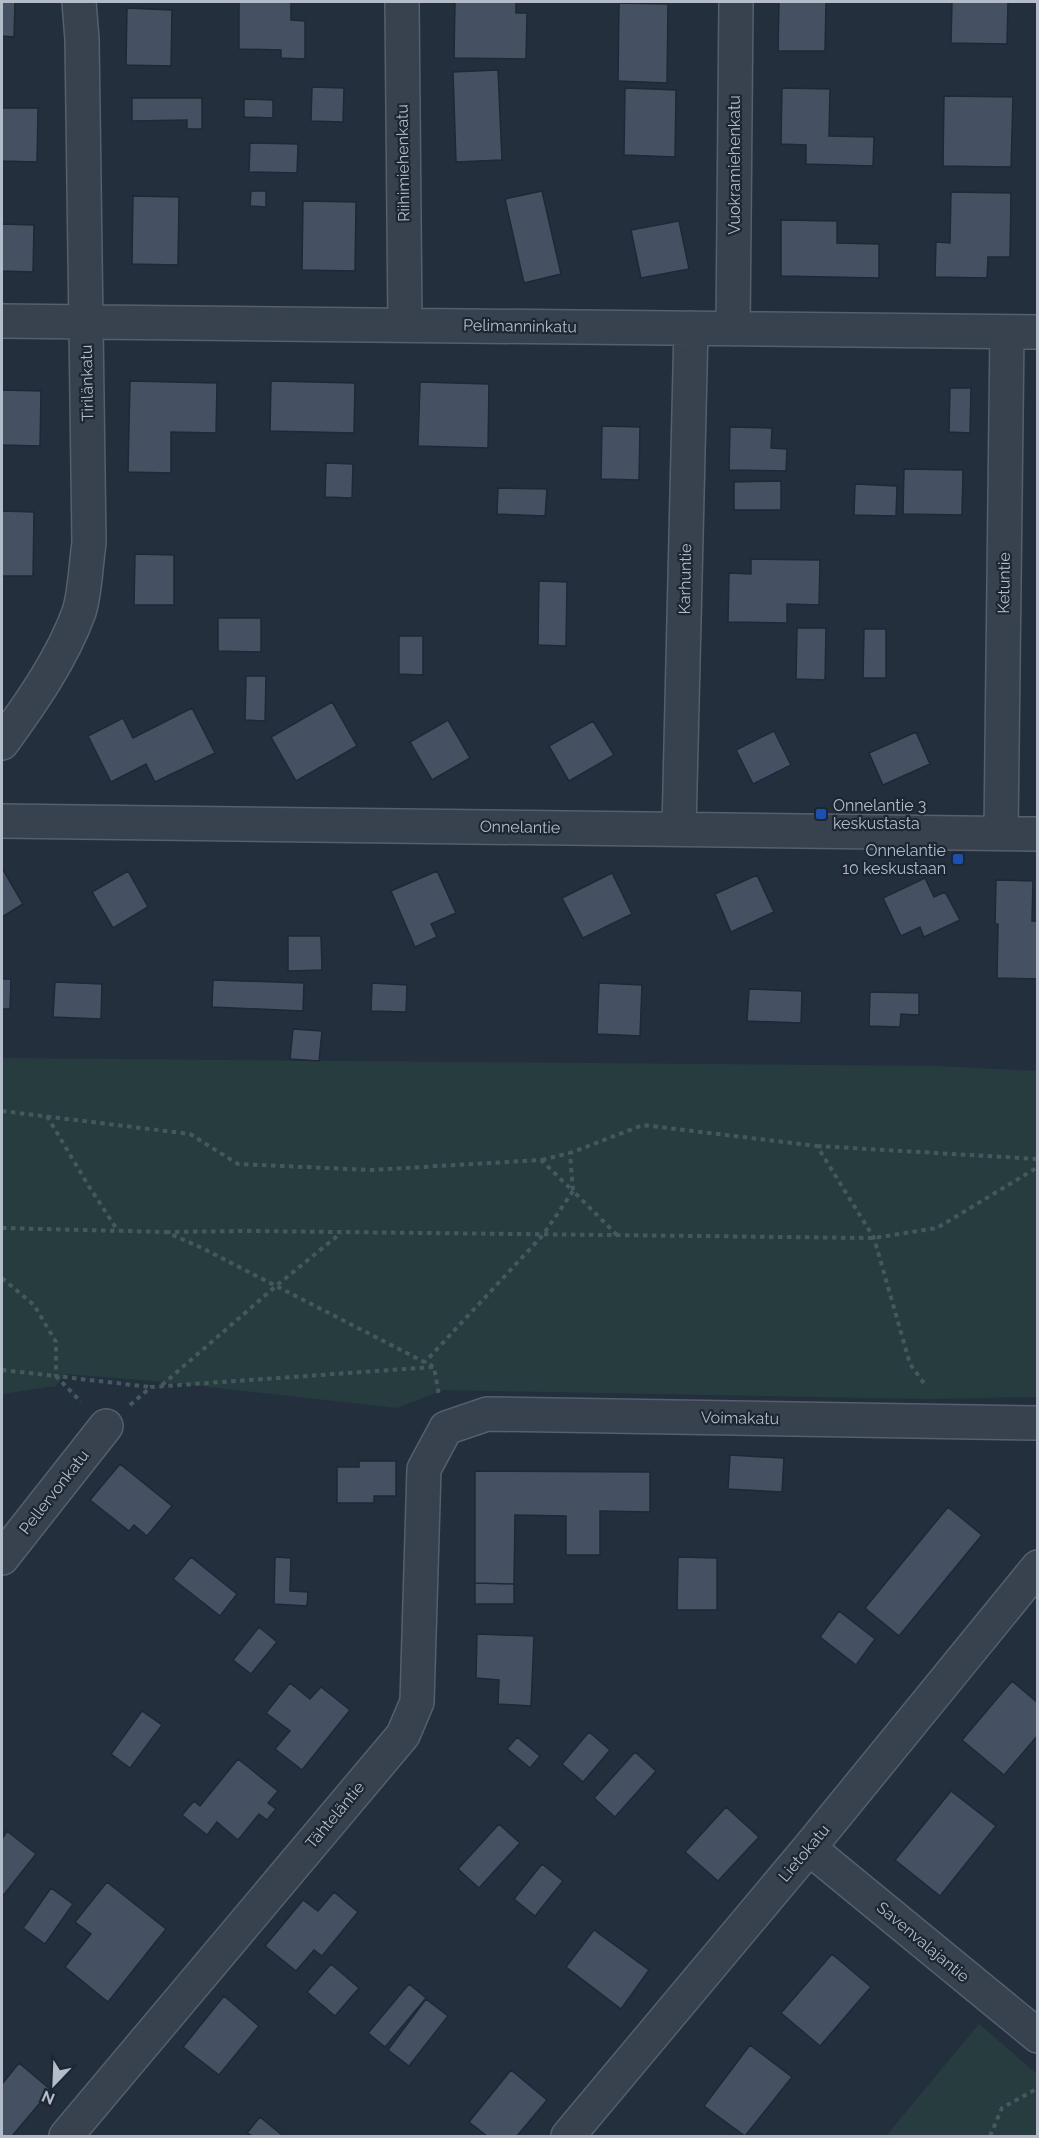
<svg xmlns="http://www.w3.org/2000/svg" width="1039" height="2138" viewBox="0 0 1039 2138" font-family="Raleway,sans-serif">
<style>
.green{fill:#263c3f}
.building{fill:#455162;stroke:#1f2835;stroke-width:1.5}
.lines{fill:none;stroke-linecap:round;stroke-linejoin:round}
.minor-casing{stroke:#565f6c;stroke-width:36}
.path{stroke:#44595c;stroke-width:4;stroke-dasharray:4.5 4.5;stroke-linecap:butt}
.minor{stroke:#38414e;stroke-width:33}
.transit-dot{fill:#1a4fb4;stroke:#1d2633;stroke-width:2}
.labels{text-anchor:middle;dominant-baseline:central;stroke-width:4.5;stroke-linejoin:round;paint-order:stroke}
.street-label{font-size:16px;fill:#b4bcc9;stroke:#1d2633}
.poi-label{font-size:16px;fill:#b4bcc9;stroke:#1d2633;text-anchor:start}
</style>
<rect width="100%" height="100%" fill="#242f3e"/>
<!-- green -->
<path class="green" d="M 2,1058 L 937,1066 L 1037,1071 L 1037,1397 L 930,1399 L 443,1390 L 397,1408 L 154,1381 L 65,1374 L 56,1386 L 2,1394 Z
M 979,2024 L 1037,2074 L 1037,2136 L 886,2136 Z"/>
<!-- building -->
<path class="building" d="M 2,2 L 15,2 L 14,37 L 2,36 Z
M 239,2 L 291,2 L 291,20 L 305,21 L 305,59 L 281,58 L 281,50 L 239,49 Z
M 455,2 L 516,2 L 516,13 L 527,13 L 526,59 L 454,58 Z
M 779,2 L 826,2 L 825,51 L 778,51 Z
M 952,2 L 1008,2 L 1007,44 L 951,43 Z
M 619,3 L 668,4 L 667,83 L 618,81 Z
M 127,8 L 172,10 L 171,66 L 126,65 Z
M 498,70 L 502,160 L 456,162 L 453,72 Z
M 312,87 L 344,88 L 343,122 L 311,121 Z
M 625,88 L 676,90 L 675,157 L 624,155 Z
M 782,88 L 830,89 L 829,136 L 874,137 L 873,166 L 806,164 L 806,145 L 781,144 Z
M 944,96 L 1013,97 L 1011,167 L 943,166 Z
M 132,98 L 202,98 L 202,129 L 187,129 L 187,120 L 132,121 Z
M 244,99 L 273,100 L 273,118 L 244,117 Z
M 2,108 L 38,108 L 37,162 L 2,161 Z
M 250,143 L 298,144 L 297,173 L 249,172 Z
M 251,191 L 266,191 L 266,207 L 250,206 Z
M 542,191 L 561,274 L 524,283 L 505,199 Z
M 951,192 L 1011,193 L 1010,257 L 988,257 L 987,278 L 935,277 L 936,242 L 950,243 Z
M 133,196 L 179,197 L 178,265 L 132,264 Z
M 303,201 L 356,202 L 355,271 L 302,270 Z
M 781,220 L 837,221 L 837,243 L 879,244 L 879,278 L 781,276 Z
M 679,221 L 689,269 L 641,278 L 631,230 Z
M 2,224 L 34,225 L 33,272 L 2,271 Z
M 130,381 L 217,383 L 216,433 L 171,432 L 171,473 L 128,472 Z
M 271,381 L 355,383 L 354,433 L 270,431 Z
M 420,382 L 489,384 L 488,448 L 418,446 Z
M 950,388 L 971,388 L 970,433 L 949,432 Z
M 2,390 L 41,391 L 40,446 L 2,445 Z
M 602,426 L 640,427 L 639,480 L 601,479 Z
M 730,427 L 772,428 L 771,448 L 787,449 L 786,471 L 729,470 Z
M 326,463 L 353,464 L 352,498 L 325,497 Z
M 904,469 L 963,470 L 962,515 L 903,514 Z
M 781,481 L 781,510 L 734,510 L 734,482 Z
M 855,484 L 897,486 L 896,516 L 854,515 Z
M 498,488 L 547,489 L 545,516 L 497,514 Z
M 2,511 L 34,512 L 33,576 L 2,576 Z
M 135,554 L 174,555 L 174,605 L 134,605 Z
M 751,559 L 820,560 L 819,605 L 787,604 L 787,623 L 728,622 L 729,573 L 751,574 Z
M 539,581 L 567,582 L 566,646 L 538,645 Z
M 218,618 L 261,618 L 261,652 L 218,651 Z
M 797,628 L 826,628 L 825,680 L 796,679 Z
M 864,629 L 886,629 L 886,678 L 863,678 Z
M 399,636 L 423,636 L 423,675 L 399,674 Z
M 246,676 L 266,676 L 265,721 L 245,720 Z
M 332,702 L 357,746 L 296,781 L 271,737 Z
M 192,708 L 215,753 L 155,782 L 146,764 L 111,782 L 88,736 L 123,718 L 133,738 Z
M 448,720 L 470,758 L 432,780 L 410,742 Z
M 593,721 L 614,755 L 569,781 L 549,746 Z
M 774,731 L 791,765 L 753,784 L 736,750 Z
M 916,732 L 930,764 L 883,785 L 869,753 Z
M 2,868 L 23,904 L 2,917 Z
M 128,871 L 148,907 L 113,928 L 92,892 Z
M 437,871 L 456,913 L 431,924 L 437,937 L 415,947 L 391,891 Z
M 612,873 L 632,914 L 583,938 L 562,898 Z
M 757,875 L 774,912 L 731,932 L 715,894 Z
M 925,878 L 934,897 L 945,892 L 960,920 L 924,937 L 920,927 L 901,936 L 883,898 Z
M 996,880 L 1033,881 L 1032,921 L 1038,921 L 1038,979 L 997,978 L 998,924 L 995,924 Z
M 288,936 L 321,936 L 322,970 L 288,971 Z
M 2,979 L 11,979 L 10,1009 L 2,1009 Z
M 213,980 L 304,983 L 303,1011 L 212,1007 Z
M 55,982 L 102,984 L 101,1019 L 53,1017 Z
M 372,983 L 407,985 L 406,1012 L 371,1011 Z
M 599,983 L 642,985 L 640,1036 L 597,1034 Z
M 749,989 L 802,991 L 801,1023 L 747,1021 Z
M 870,992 L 919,993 L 919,1015 L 901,1014 L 900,1027 L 869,1026 Z
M 293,1029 L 322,1031 L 319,1061 L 290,1059 Z
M 730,1455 L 784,1458 L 782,1492 L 728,1489 Z
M 359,1461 L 396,1461 L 396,1496 L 374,1496 L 374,1503 L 337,1503 L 337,1467 L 359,1467 Z
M 120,1464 L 172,1506 L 147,1536 L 134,1525 L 129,1531 L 90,1500 Z
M 475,1471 L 650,1472 L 650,1512 L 600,1511 L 600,1555 L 566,1555 L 566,1516 L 515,1515 L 514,1584 L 475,1583 Z
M 948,1507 L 982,1535 L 899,1636 L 865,1608 Z
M 191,1557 L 237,1594 L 220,1616 L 173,1579 Z
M 275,1557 L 291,1558 L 290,1591 L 308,1592 L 307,1606 L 274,1604 Z
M 678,1557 L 717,1558 L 717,1610 L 677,1610 Z
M 475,1583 L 514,1584 L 514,1604 L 475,1604 Z
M 839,1611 L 875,1639 L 856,1665 L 820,1637 Z
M 259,1627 L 277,1642 L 251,1674 L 233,1660 Z
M 477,1634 L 534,1636 L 531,1706 L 498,1704 L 499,1680 L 476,1678 Z
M 1012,1681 L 1038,1703 L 1038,1735 L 1004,1775 L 962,1740 Z
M 290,1683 L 310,1699 L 321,1687 L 350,1710 L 302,1770 L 275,1749 L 290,1731 L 266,1713 Z
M 142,1711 L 162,1725 L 130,1768 L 111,1754 Z
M 589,1732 L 610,1750 L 583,1782 L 562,1764 Z
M 517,1737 L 540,1756 L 530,1768 L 507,1749 Z
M 635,1752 L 656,1771 L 615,1817 L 594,1798 Z
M 238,1759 L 278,1791 L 268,1803 L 276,1809 L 267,1820 L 259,1814 L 238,1840 L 217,1822 L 207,1835 L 182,1815 L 194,1801 L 200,1806 Z
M 951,1791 L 996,1826 L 940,1896 L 895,1860 Z
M 726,1807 L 759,1837 L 718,1881 L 685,1852 Z
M 499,1824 L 520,1843 L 479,1888 L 458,1869 Z
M 7,1831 L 36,1854 L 2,1897 L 2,1839 Z
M 542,1864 L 563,1881 L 535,1916 L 514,1899 Z
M 107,1882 L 166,1929 L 108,2002 L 65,1967 L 91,1934 L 75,1922 Z
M 51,1888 L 73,1904 L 45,1944 L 23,1928 Z
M 334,1892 L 358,1912 L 322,1956 L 314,1950 L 296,1971 L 265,1946 L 303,1900 L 318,1911 Z
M 594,1930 L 649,1970 L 621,2009 L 566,1967 Z
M 832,1954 L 871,1987 L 820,2046 L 781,2013 Z
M 331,1964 L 359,1988 L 335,2016 L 307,1992 Z
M 409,1984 L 426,1998 L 385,2047 L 368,2033 Z
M 224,1996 L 259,2026 L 219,2075 L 183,2047 Z
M 426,1999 L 448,2016 L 409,2066 L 388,2050 Z
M 750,2045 L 792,2077 L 745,2136 L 704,2106 Z
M 19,2063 L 51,2090 L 12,2136 L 2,2136 L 2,2084 Z
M 511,2070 L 547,2100 L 517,2136 L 487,2136 L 469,2122 Z
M 260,2117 L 283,2136 L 252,2136 L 247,2133 Z"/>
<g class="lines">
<!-- minor casing -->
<g class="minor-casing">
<path id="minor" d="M 402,2 L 405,324
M 2,321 L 1038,332
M 733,329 L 736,2
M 2,743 C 31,703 62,659 79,612 C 85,594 86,563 89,543 L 82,39 L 79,2
M 2,821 L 1038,834
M 679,829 L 691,328
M 1001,833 L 1007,332
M 2,1558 L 106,1426
M 809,1848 L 1038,2036
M 66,2136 L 403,1735 L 417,1702 L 424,1469 L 446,1428 L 487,1414 L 1038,1423
M 568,2136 L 809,1848 L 1038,1567"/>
</g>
<!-- path -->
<path class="path" d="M 2,1111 L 190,1134 L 238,1164 L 371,1170 L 541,1160 L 573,1191 L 543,1235 L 425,1362
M 47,1116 L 88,1185 L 118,1231
M 817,1146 L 1038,1159
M 542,1160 L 569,1153
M 2,1228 L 166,1232 L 202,1248 L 434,1367 L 439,1395
M 166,1232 L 248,1231 L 874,1238 L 937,1228 L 1038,1167
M 617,1235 L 573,1191 L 570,1153 L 643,1125 L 817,1146 L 874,1238 L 910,1364 L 926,1386
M 2,1278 L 34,1305 L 56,1342 L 56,1376 L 150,1387
M 2,1370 L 56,1376 L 81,1402
M 162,1385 L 276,1286 L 341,1233
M 130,1405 L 151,1387 L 433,1367
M 990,2136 L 1002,2108 L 1038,2088"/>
<!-- minor -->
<use href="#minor" class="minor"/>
</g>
<!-- markers -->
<g class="transit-dot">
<rect x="815" y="808" width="12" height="12" rx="3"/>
<rect x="952" y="853" width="12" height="12" rx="3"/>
</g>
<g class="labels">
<!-- street labels -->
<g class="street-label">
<text transform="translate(403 163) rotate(-91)">Riihimiehenkatu</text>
<text transform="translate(734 165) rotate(-90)">Vuokramiehenkatu</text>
<text transform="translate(520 326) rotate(1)">Pelimanninkatu</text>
<text transform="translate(87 383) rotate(-91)">Tirilänkatu</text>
<text transform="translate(685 579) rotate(-89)">Karhuntie</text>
<text transform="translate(1004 583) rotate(-89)">Ketuntie</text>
<text transform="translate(520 827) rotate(1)">Onnelantie</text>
<text transform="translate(740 1418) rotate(1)">Voimakatu</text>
<text transform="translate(54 1492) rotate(-52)">Pellervonkatu</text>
<text transform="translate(335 1815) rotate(-50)">Tähteläntie</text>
<text transform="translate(804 1853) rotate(-50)">Lietokatu</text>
<text transform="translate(923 1942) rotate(40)">Savenvalajantie</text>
</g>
<!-- poi labels -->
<g class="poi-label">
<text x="833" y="805">Onnelantie 3<tspan x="833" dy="18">keskustasta</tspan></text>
<text x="946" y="850" text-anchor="end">Onnelantie<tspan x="946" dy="18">10 keskustaan</tspan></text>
</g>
</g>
<!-- border -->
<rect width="1039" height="2138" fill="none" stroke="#b4bcc9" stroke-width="6"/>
<!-- north arrow -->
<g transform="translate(54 2084) rotate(203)" stroke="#1d2633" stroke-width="4.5" paint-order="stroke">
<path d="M0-4.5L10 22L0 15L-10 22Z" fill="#b4bcc9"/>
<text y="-9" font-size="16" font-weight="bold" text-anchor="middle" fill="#b4bcc9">N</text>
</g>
</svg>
